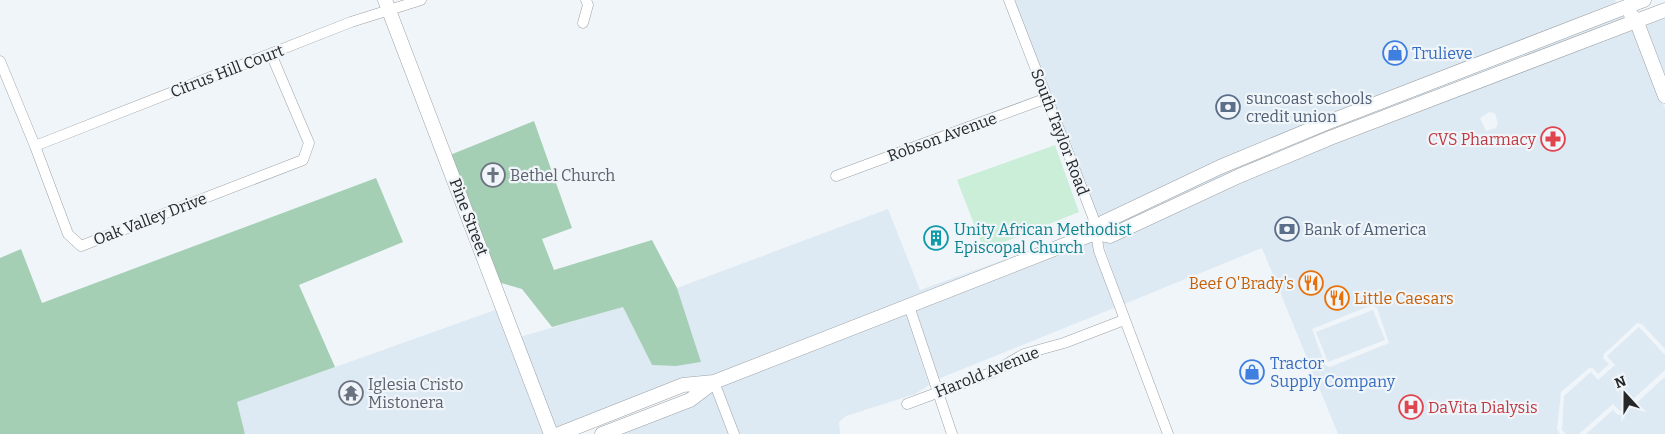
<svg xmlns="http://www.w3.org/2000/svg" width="1665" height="434" viewBox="0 0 1665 434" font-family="Bitter,serif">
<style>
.built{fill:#dde9f3;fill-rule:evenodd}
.green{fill:#caeed7}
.forest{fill:#a5cfb5}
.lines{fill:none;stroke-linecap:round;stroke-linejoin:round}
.street-casing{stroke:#9da2a6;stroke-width:11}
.secondary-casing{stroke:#9da2a6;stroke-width:15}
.street{stroke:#fff;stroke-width:10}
.secondary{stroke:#fff;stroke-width:14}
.labels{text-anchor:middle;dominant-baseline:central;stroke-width:4.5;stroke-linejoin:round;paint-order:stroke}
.shop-label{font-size:16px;fill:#366cbe;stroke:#f0f5f9;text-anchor:start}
.street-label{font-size:16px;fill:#252729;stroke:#f0f5f9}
.service-label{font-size:16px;fill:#4e5e75;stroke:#f0f5f9;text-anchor:start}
.health-label{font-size:16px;fill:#be3a42;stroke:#f0f5f9;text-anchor:end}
.worship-label{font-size:16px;fill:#5b616d;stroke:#f0f5f9;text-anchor:start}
.culture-label{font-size:16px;fill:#0d838f;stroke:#f0f5f9;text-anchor:start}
.food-label{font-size:16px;fill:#c56008;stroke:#f0f5f9;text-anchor:end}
</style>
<rect width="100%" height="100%" fill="#f0f5f9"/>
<!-- built -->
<path class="built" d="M 1015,0 L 1615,0 L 1617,4 L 1098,219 Z
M 1623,14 L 1627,17 L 1109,230 L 1104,229 L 1222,173 L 1328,128 Z
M 1665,16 L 1665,82 L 1643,23 Z
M 1633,27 L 1665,109 L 1665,349 L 1642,324 L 1637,323 L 1604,354 L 1603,358 L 1609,364 L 1598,374 L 1593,368 L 1589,368 L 1561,392 L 1557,429 L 1560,434 L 1338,434 L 1262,248 L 1124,304 L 1102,240 L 1155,222 L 1332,143 ZM 1489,112 L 1495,113 L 1498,124 L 1496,128 L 1486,131 L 1480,118 ZM 1372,305 L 1377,308 L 1389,343 L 1330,367 L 1325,365 L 1312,329 Z
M 888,209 L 920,290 L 1089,229 L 716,375 L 555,430 L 520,337 L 623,307 L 652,365 L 676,366 L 701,362 L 677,288 Z
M 1092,241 L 1114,308 L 938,379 L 916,309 Z
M 498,309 L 545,434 L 245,434 L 237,402 Z
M 1373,310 L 1385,340 L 1328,362 L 1316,332 Z
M 906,313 L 929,385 L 915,394 L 846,416 L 839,422 L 840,434 L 739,434 L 721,385 Z
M 1639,327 L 1665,355 L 1665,370 L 1620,411 L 1613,404 L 1579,434 L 1566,434 L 1562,430 L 1564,396 L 1591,372 L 1598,380 L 1615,365 L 1607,356 Z
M 1665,377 L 1665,434 L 1586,434 L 1613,410 L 1618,415 L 1623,415 Z
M 712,390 L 729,434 L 617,434 Z"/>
<!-- green -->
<path class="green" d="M 1055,145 L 1079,212 L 984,250 L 957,180 Z"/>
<!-- forest -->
<path class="forest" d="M 534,121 L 572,228 L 542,239 L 554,270 L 652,240 L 677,288 L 701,362 L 676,366 L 652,365 L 623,307 L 552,327 L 522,289 L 501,283 L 493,267 L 450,155 Z
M 376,178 L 403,242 L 299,285 L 335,367 L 237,402 L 245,434 L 0,434 L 0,258 L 21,249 L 42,303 Z"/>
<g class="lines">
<!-- street casing -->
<g class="street-casing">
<path id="street" d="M 1009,0 L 1093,217 L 1099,251 L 1168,434
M 583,23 L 588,5 L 586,0
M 0,61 L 35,146 L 68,234 L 81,246 L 303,160 L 309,143 L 271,54
M 35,146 L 351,22 L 421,0
M 836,176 L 1047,98
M 909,306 L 952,434
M 714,382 L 734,434
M 907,404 L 993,372 L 1024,354 L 1064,343 L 1124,320"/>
</g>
<!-- secondary casing -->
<g class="secondary-casing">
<path id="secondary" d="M 385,0 L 551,434
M 1631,15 L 1636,20 L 1665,96
M 1095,233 L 1102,223 L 1220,167 L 1326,123 L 1644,0
M 559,434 L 683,385 L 714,382 L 1095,233 L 1110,236 L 1239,176 L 1330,138 L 1665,10
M 602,434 L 690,400 L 714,382"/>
</g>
<!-- street -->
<use href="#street" class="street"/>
<!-- secondary -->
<use href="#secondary" class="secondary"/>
</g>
<!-- icons -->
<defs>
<g id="shop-ring" transform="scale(1.25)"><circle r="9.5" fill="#f0f5f9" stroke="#3f7fe0" stroke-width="1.5"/><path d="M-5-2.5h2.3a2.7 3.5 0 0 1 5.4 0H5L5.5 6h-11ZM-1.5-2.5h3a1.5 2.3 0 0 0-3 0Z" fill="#3f7fe0"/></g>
<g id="bank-ring" transform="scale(1.25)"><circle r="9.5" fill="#f0f5f9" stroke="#5c6f8a" stroke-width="1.5"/><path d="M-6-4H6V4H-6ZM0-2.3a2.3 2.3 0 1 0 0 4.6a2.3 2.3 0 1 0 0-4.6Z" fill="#5c6f8a"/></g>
<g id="pharmacy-ring" transform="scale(1.25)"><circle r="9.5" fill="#f0f5f9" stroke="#e0444e" stroke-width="1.5"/><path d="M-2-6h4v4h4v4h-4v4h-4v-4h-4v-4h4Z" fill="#e0444e"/></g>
<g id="church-ring" transform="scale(1.25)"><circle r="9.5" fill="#f0f5f9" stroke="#6b7280" stroke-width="1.5"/><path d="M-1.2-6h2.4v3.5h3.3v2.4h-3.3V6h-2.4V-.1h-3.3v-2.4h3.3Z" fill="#6b7280"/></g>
<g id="building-ring" transform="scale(1.25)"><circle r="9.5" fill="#f0f5f9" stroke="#0f9aa8" stroke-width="1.5"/><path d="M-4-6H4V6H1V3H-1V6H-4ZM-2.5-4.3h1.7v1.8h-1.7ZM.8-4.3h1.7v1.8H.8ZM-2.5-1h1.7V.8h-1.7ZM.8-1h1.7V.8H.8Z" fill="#0f9aa8"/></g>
<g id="restaurant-ring" transform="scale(1.25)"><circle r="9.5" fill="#f0f5f9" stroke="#e8710a" stroke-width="1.5"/><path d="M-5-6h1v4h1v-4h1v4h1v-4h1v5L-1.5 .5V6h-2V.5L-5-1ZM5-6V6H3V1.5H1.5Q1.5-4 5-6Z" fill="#e8710a"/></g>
<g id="temple-ring" transform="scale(1.25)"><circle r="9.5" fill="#f0f5f9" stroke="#6b7280" stroke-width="1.5"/><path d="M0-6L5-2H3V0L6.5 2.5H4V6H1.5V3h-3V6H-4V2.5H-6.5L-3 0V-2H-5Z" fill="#6b7280"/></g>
<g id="hospital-ring" transform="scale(1.25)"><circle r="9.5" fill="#f0f5f9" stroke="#e0444e" stroke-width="1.5"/><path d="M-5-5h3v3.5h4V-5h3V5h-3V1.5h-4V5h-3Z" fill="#e0444e"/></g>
</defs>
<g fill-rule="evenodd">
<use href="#shop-ring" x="1395" y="53"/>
<use href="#bank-ring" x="1228" y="107"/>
<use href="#pharmacy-ring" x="1553" y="139"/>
<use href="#church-ring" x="493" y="175"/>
<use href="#bank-ring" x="1287" y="229"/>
<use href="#building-ring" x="936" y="238"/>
<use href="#restaurant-ring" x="1311" y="283"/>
<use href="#restaurant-ring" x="1337" y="298"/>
<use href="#shop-ring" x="1252" y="372"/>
<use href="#temple-ring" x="351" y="393"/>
<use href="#hospital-ring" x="1411" y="407"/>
</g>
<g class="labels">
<!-- shop labels -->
<g class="shop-label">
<text x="1412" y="53">Trulieve</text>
<text x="1270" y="363">Tractor<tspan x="1270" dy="18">Supply Company</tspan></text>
</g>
<!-- street labels -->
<g class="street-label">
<text transform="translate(227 71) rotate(-21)">Citrus Hill Court</text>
<text transform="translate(1060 132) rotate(69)">South Taylor Road</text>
<text transform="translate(942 137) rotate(-20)">Robson Avenue</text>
<text transform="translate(469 217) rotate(69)">Pine Street</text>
<text transform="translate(150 219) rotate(-21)">Oak Valley Drive</text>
<text transform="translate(987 372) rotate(-22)">Harold Avenue</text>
</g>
<!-- service labels -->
<g class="service-label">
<text x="1246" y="98">suncoast schools<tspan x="1246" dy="18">credit union</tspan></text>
<text x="1304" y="229">Bank of America</text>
</g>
<!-- health labels -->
<g class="health-label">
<text x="1536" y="139">CVS Pharmacy</text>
<text x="1428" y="407" text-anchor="start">DaVita Dialysis</text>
</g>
<!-- worship labels -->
<g class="worship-label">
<text x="510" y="175">Bethel Church</text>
<text x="368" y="384">Iglesia Cristo<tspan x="368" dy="18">Mistonera</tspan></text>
</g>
<!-- culture labels -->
<g class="culture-label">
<text x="954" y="229">Unity African Methodist<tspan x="954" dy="18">Episcopal Church</tspan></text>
</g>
<!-- food labels -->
<g class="food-label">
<text x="1294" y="283">Beef O'Brady's</text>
<text x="1354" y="298" text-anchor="start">Little Caesars</text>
</g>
</g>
<!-- north arrow -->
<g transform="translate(1625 394) rotate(339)" stroke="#f0f5f9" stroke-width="4" paint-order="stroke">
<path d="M0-4L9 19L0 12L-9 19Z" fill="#252729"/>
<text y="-8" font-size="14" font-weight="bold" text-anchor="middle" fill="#252729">N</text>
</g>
</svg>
